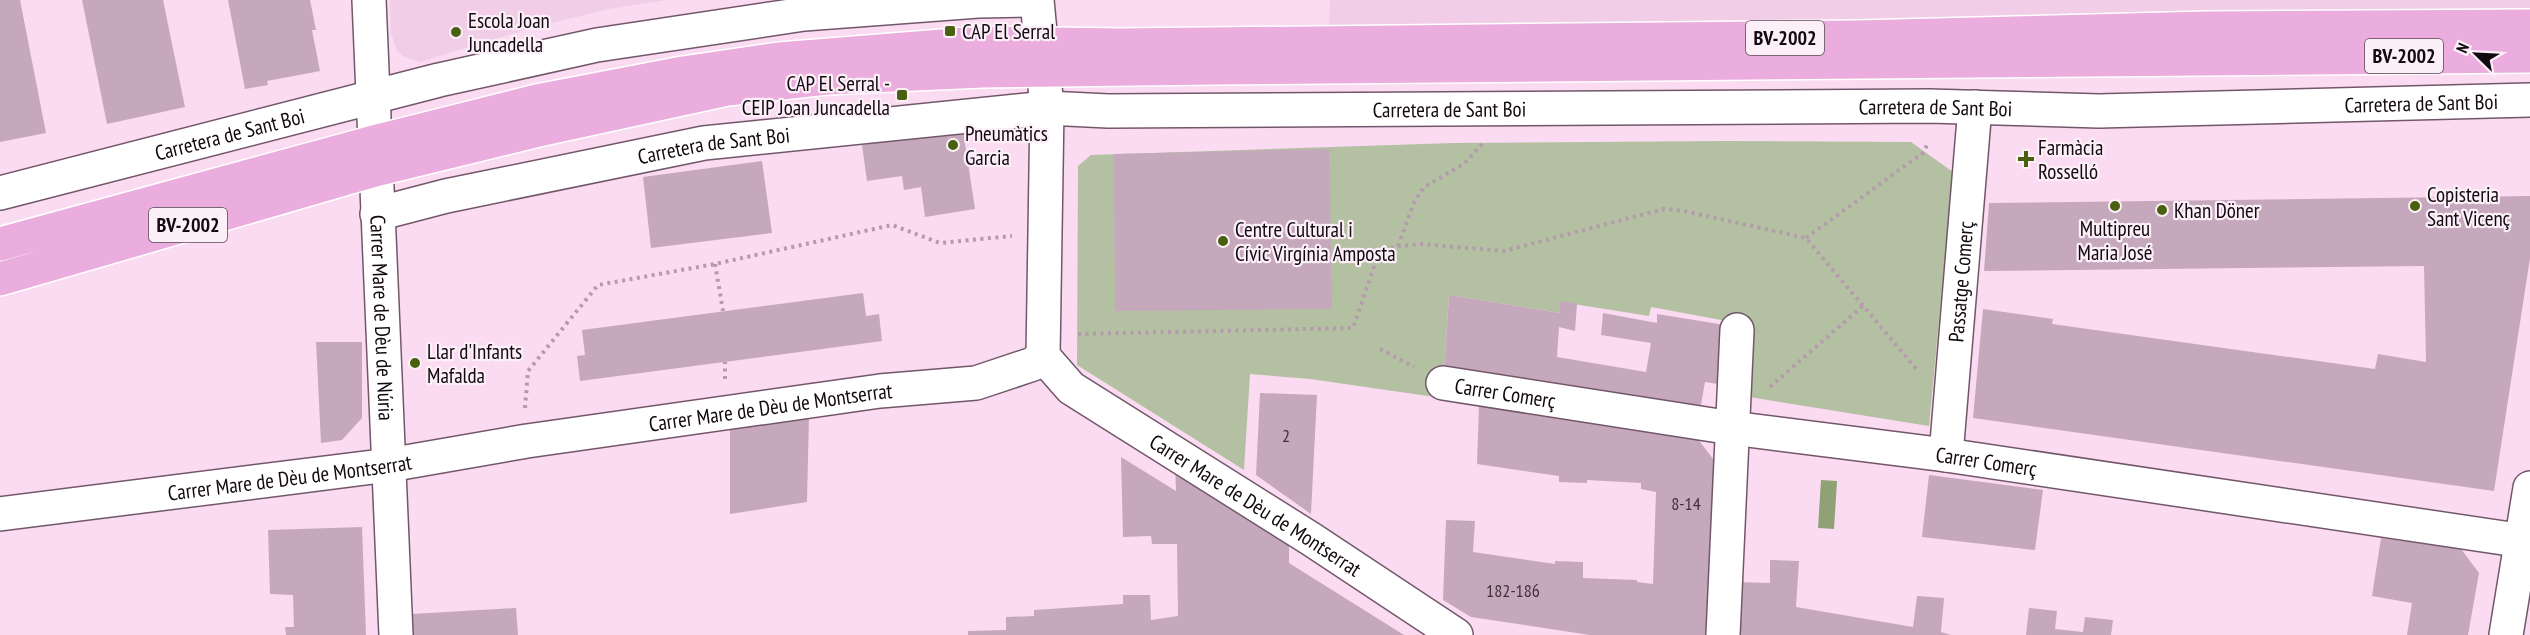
<svg xmlns="http://www.w3.org/2000/svg" width="2530" height="635" viewBox="0 0 2530 635" font-family="'PT Sans Narrow',sans-serif">
<style>
.built{fill:#f2cde7}
.green{fill:#b4c0a2}
.water{fill:#90a176}
.building{fill:#c6a8bd}
.lines{fill:none;stroke-linecap:round;stroke-linejoin:round}
.minor-casing{stroke:#72576b;stroke-width:36}
.major-casing{stroke:#fff;stroke-width:36}
.path{stroke:#b49bac;stroke-width:4;stroke-dasharray:3 4.5;stroke-linecap:butt}
.minor{stroke:#fff;stroke-width:33}
.major{stroke:#ebaddd;stroke-width:33}
.poi-dot{fill:#49610e;stroke:#fceff8;stroke-width:2}
.labels{text-anchor:middle;dominant-baseline:central;stroke-width:4.5;stroke-linejoin:round;paint-order:stroke}
.number-label{font-size:18px;fill:#3f303a}
.shield{fill:#fceff8;stroke:#584d55;stroke-width:1.5}
.shield-label{font-size:20px;font-weight:bold;fill:#12080f}
.poi-label{font-size:21px;fill:#12080f;stroke:#fceff8;text-anchor:start}
.street-label{font-size:21px;fill:#12080f;stroke:#fceff8}
</style>
<rect width="100%" height="100%" fill="#fadbf1"/>
<!-- built -->
<path class="built" d="M 390,0 L 667,0 L 609,9 L 524,30 L 420,62 L 404,57 L 397,51 L 391,33 Z
M 1330,0 L 2530,0 L 2530,13 L 1329,29 Z"/>
<!-- green -->
<path class="green" d="M 1726,141 L 1911,142 L 1953,172 L 1929,426 L 1743,396 L 1748,325 L 1651,307 L 1649,316 L 1561,302 L 1560,313 L 1449,295 L 1442,398 L 1310,379 L 1250,374 L 1244,470 L 1077,365 L 1078,166 L 1091,155 L 1453,143 Z"/>
<!-- water -->
<path class="water" d="M 1821,480 L 1837,481 L 1834,529 L 1818,528 Z"/>
<!-- building -->
<path class="building" d="M 0,0 L 20,0 L 46,133 L 0,142 Z
M 82,0 L 163,0 L 185,107 L 107,124 Z
M 228,0 L 310,0 L 316,30 L 312,30 L 320,71 L 267,81 L 268,85 L 245,89 Z
M 963,130 L 975,209 L 925,217 L 921,187 L 904,190 L 902,176 L 867,181 L 862,145 Z
M 1329,149 L 1332,309 L 1115,311 L 1114,154 Z
M 762,161 L 772,233 L 651,248 L 643,177 Z
M 2530,196 L 2530,258 L 2494,491 L 1973,418 L 1983,309 L 2053,319 L 2052,324 L 2375,369 L 2378,354 L 2426,362 L 2424,266 L 1984,271 L 1989,203 Z
M 863,293 L 866,316 L 879,314 L 882,341 L 580,381 L 577,356 L 585,355 L 582,330 Z
M 1449,295 L 1560,313 L 1560,301 L 1577,304 L 1575,331 L 1559,327 L 1557,357 L 1646,372 L 1651,343 L 1601,335 L 1603,313 L 1657,323 L 1657,314 L 1725,325 L 1723,385 L 1705,382 L 1700,410 L 1444,369 Z
M 316,342 L 362,342 L 362,418 L 342,440 L 321,443 Z
M 1260,393 L 1317,395 L 1311,514 L 1256,475 Z
M 1479,405 L 1697,438 L 1717,464 L 1707,635 L 1590,635 L 1471,617 L 1443,600 L 1446,520 L 1475,521 L 1473,552 L 1555,564 L 1555,561 L 1583,562 L 1583,578 L 1637,580 L 1637,582 L 1653,584 L 1656,492 L 1641,489 L 1641,483 L 1587,480 L 1587,483 L 1559,482 L 1559,476 L 1477,464 Z
M 809,416 L 807,502 L 730,514 L 730,425 Z
M 1121,457 L 1176,491 L 1175,464 L 1289,536 L 1289,563 L 1404,635 L 968,635 L 968,631 L 1006,630 L 1006,617 L 1034,616 L 1034,610 L 1123,604 L 1123,595 L 1150,595 L 1151,620 L 1178,616 L 1177,544 L 1152,544 L 1151,536 L 1123,537 Z
M 1929,475 L 2043,490 L 2035,550 L 1922,537 Z
M 362,527 L 366,635 L 286,635 L 285,627 L 294,627 L 293,595 L 270,594 L 268,530 Z
M 2381,538 L 2461,549 L 2479,573 L 2468,635 L 2407,635 L 2412,603 L 2372,596 Z
M 1770,560 L 1799,561 L 1796,607 L 1913,627 L 1917,596 L 1944,598 L 1941,632 L 1951,635 L 1736,635 L 1738,582 L 1770,583 Z
M 516,608 L 518,635 L 413,635 L 412,614 Z
M 2029,608 L 2057,611 L 2055,629 L 2083,632 L 2085,617 L 2113,620 L 2111,635 L 2026,635 Z"/>
<g class="lines">
<!-- minor casing -->
<g class="minor-casing">
<g id="minor">
<path id="s1" d="M 369,0 L 396,635"/>
<path d="M 1037,0 L 1047,108 L 1043,356"/>
<path id="s2" d="M 0,193 L 439,80 L 597,45 L 804,14 L 978,1 L 1030,0"/>
<path id="s3" d="M 377,214 L 446,196 L 704,143 L 1047,108 L 1108,111 L 1929,106 L 2099,111 L 2530,100"/>
<path id="s4" d="M 1043,356 L 1071,388 L 1311,539 L 1456,635"/>
<path id="s5" d="M 1443,383 L 1732,428 L 1946,455 L 2530,542"/>
<path id="s6" d="M 1946,455 L 1975,107"/>
<path id="s7" d="M 0,514 L 389,465 L 527,441 L 880,391 L 976,383 L 1033,364 L 1043,356"/>
<path d="M 1723,635 L 1737,330"/>
<path d="M 2506,635 L 2530,488"/>
</g>
</g>
<!-- major casing -->
<g class="major-casing">
<path id="major" d="M 0,244 L 374,142 L 537,101 L 683,73 L 779,59 L 980,43 L 1121,45 L 1857,37 L 2207,28 L 2530,26
M 0,279 L 375,170 L 539,130 L 728,89 L 827,78 L 982,71 L 1216,68 L 2530,56"/>
</g>
<!-- path -->
<path class="path" d="M 1806,238 L 1924,152 L 1928,142
M 1398,246 L 1415,200 L 1424,187 L 1465,163 L 1482,144
M 715,264 L 723,311
M 1078,334 L 1353,328 L 1379,252 L 1398,246 L 1422,244 L 1504,251 L 1664,209 L 1684,211 L 1806,238 L 1918,371
M 1380,349 L 1414,367
M 725,379 L 725,362
M 1770,387 L 1864,305
M 525,408 L 528,371 L 598,285 L 715,264 L 892,225 L 940,243 L 1012,236"/>
<!-- minor -->
<use href="#minor" class="minor"/>
<!-- major -->
<use href="#major" class="major"/>
</g>
<!-- markers -->
<g class="poi-dot">
<rect x="944" y="25" width="12" height="12" rx="3"/>
<circle cx="456" cy="32" r="6"/>
<rect x="896" y="89" width="12" height="12" rx="3"/>
<circle cx="953" cy="145" r="6"/>
<path d="M2023 150h6v6h6v6h-6v6h-6v-6h-6v-6h6z"/>
<circle cx="2115" cy="206" r="6"/>
<circle cx="2415" cy="206" r="6"/>
<circle cx="2162" cy="210" r="6"/>
<circle cx="1223" cy="241" r="6"/>
<circle cx="415" cy="363" r="6"/>
</g>
<g class="labels">
<!-- number labels -->
<g class="number-label">
<text x="1286" y="435">2</text>
<text x="1686" y="503">8-14</text>
<text x="1513" y="590">182-186</text>
</g>
<!-- shield labels -->
<g class="shield">
<rect x="1746" y="21" width="78" height="34" rx="4.5"/>
<rect x="2365" y="39" width="78" height="34" rx="4.5"/>
<rect x="149" y="208" width="78" height="34" rx="4.5"/>
</g>
<g class="shield-label">
<text x="1785" y="38">BV-2002</text>
<text x="2404" y="56">BV-2002</text>
<text x="188" y="225">BV-2002</text>
</g>
<!-- poi labels -->
<g class="poi-label">
<text x="468" y="20">Escola Joan<tspan x="468" dy="24">Juncadella</tspan></text>
<text x="962" y="31">CAP El Serral</text>
<text x="890" y="83" text-anchor="end">CAP El Serral -<tspan x="890" dy="24">CEIP Joan Juncadella</tspan></text>
<text x="965" y="133">Pneumàtics<tspan x="965" dy="24">Garcia</tspan></text>
<text x="2038" y="147">Farmàcia<tspan x="2038" dy="24">Rosselló</tspan></text>
<text x="2427" y="194">Copisteria<tspan x="2427" dy="24">Sant Vicenç</tspan></text>
<text x="2174" y="210">Khan Döner</text>
<text x="2115" y="228" text-anchor="middle">Multipreu<tspan x="2115" dy="24">Maria José</tspan></text>
<text x="1235" y="229">Centre Cultural i<tspan x="1235" dy="24">Cívic Virgínia Amposta</tspan></text>
<text x="427" y="351">Llar d'Infants<tspan x="427" dy="24">Mafalda</tspan></text>
</g>
<!-- street labels -->
<g class="street-label">
<text stroke="none"><textPath href="#s3" startOffset="2054">Carretera de Sant Boi</textPath></text>
<text stroke="none"><textPath href="#s3" startOffset="1568">Carretera de Sant Boi</textPath></text>
<text stroke="none"><textPath href="#s3" startOffset="1082">Carretera de Sant Boi</textPath></text>
<text stroke="none"><textPath href="#s2" startOffset="237">Carretera de Sant Boi</textPath></text>
<text stroke="none"><textPath href="#s3" startOffset="344">Carretera de Sant Boi</textPath></text>
<text stroke="none"><textPath href="#s6" startOffset="174">Passatge Comerç</textPath></text>
<text stroke="none"><textPath href="#s1" startOffset="318">Carrer Mare de Dèu de Núria</textPath></text>
<text stroke="none"><textPath href="#s5" startOffset="63">Carrer Comerç</textPath></text>
<text stroke="none"><textPath href="#s7" startOffset="778">Carrer Mare de Dèu de Montserrat</textPath></text>
<text stroke="none"><textPath href="#s5" startOffset="549">Carrer Comerç</textPath></text>
<text stroke="none"><textPath href="#s7" startOffset="292">Carrer Mare de Dèu de Montserrat</textPath></text>
<text stroke="none"><textPath href="#s4" startOffset="261">Carrer Mare de Dèu de Montserrat</textPath></text>
</g>
</g>
<!-- north arrow -->
<g transform="translate(2476 54) rotate(294)" stroke="#fceff8" stroke-width="4.5" paint-order="stroke">
<path d="M0-4.5L10 22L0 15L-10 22Z" fill="#12080f"/>
<text y="-9" font-size="16" font-weight="bold" text-anchor="middle" fill="#12080f">N</text>
</g>
</svg>
